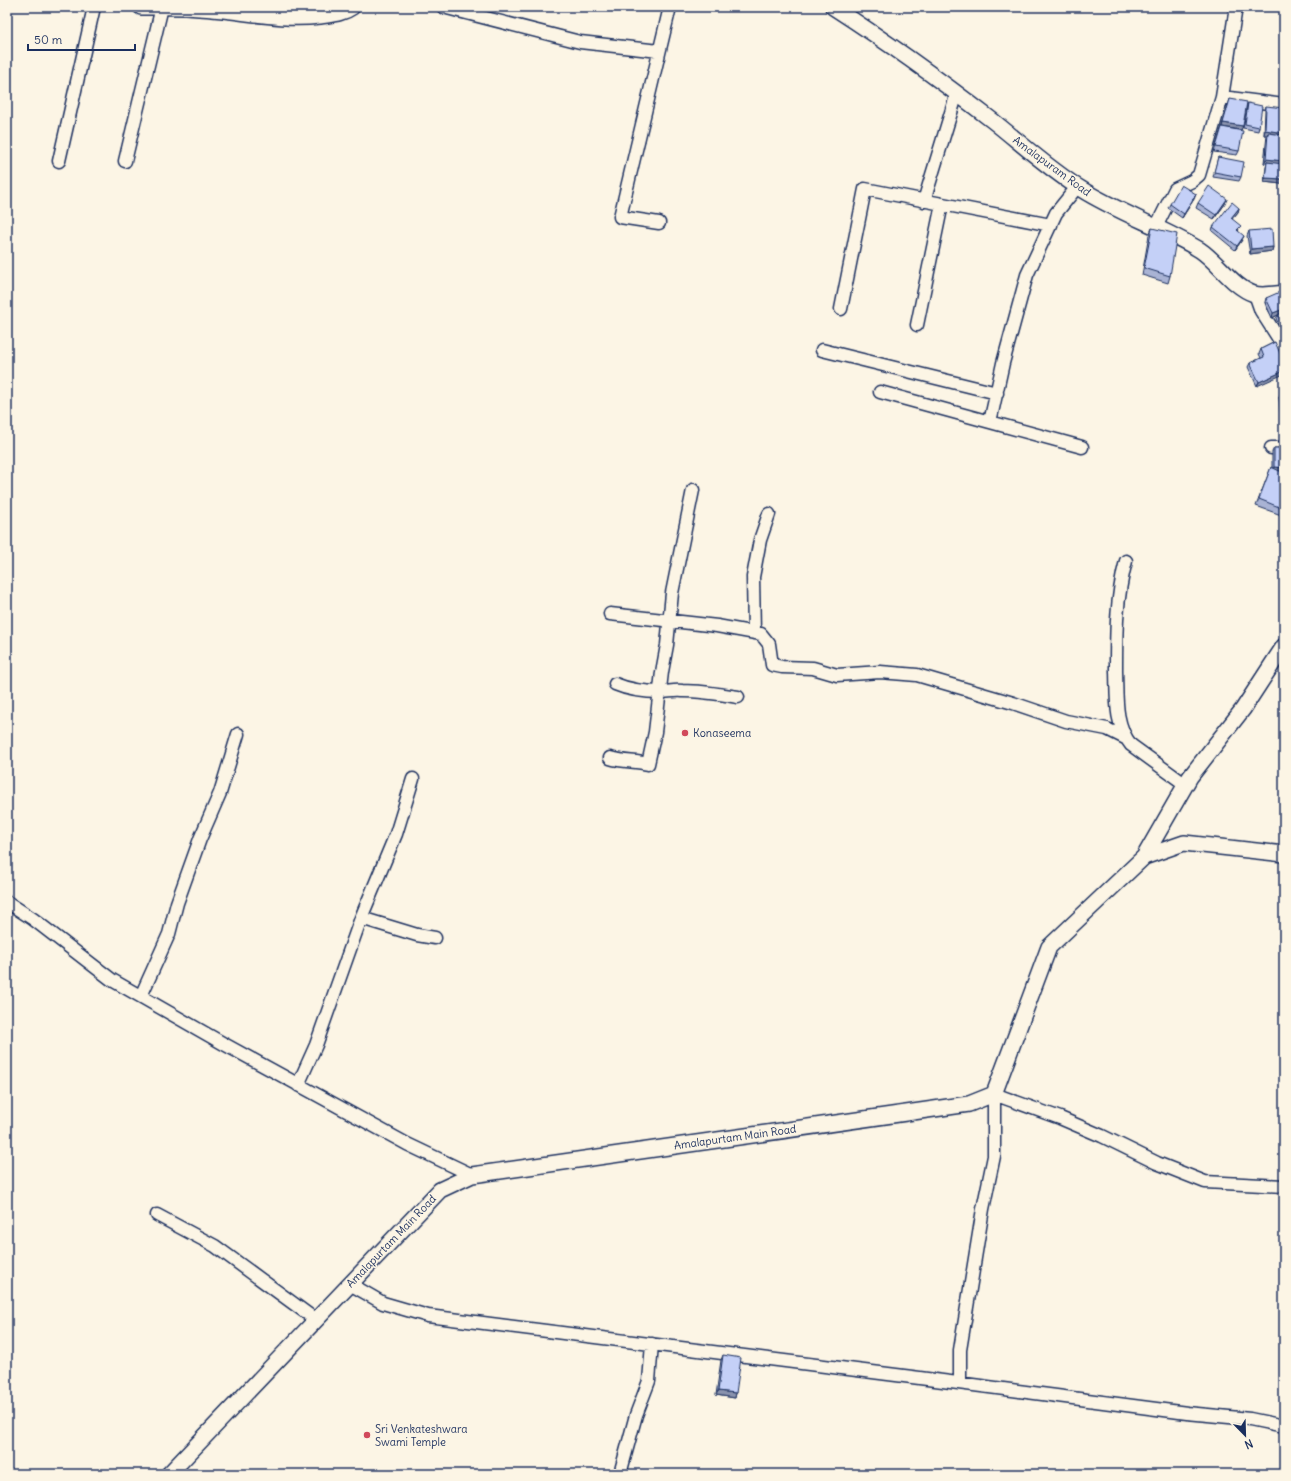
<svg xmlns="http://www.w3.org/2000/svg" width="1291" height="1481" viewBox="0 0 1291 1481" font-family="Delius,sans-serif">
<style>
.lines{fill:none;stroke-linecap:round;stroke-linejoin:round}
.minor-casing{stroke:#1b2f5e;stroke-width:15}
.tertiary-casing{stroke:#1b2f5e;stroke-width:18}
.minor{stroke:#fcf5e5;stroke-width:12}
.tertiary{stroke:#fcf5e5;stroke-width:15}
.wall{fill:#a9b3d4;stroke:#1b2f5e}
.shaded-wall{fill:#8992ad;stroke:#1b2f5e}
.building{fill:#c4d0f7;stroke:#1b2f5e}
.poi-dot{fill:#d1495b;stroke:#fcf5e5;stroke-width:1.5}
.labels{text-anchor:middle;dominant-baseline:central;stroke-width:3;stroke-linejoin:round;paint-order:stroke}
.street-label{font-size:11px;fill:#1b2f5e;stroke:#fcf5e5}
.poi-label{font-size:11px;fill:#1b2f5e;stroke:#fcf5e5;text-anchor:start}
</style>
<rect width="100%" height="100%" fill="#fcf5e5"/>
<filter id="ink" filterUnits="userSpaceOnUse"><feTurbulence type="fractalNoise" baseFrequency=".025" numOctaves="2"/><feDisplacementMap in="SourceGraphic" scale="8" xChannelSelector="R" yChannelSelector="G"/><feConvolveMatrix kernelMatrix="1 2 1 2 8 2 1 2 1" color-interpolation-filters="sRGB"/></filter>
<g filter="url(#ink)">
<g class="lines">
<!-- minor casing -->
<g class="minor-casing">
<path id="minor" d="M 443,7 L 580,42 L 659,51
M 1222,97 L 1236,7
M 59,161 L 94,7
M 125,161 L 162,7
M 924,201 L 957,93
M 659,223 L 620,217 L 670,7
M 1156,227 L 1175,189 L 1192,181 L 1199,175 L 1222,97 L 1284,105
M 1255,294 L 1261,311 L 1284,347
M 841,309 L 865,189 L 1051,225
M 917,325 L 942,204
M 822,350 L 997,393
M 880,392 L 990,422 L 1003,363 L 1027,275 L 1056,213 L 1077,187
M 990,422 L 1082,447
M 1271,448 L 1284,448
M 1126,561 C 1116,598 1116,634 1116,671 C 1117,696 1114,724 1131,745 L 1186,785
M 610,614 L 717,626 L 761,634 L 769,644 L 772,665 L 782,667 L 813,668 L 837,675 L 880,672 L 917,675 L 1013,703 L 1066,721 L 1107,729 L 1125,738
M 754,633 L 753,577 L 760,540 L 769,514
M 615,684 C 629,690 645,692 661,692 C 668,692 675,690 682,691 C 701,691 720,694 738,697
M 610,758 C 623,762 635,761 648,764 L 655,732 L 662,672 L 667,645 L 672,593 L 693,490
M 7,902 L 33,919 L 112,980 L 224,1044 L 407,1144 L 472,1175
M 361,918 L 417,935 L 435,938
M 141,996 L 169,934 L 177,903 L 200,839 L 220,793 L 238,734
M 298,1085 L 316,1045 L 361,918 L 396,834 L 413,779
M 157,1215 L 215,1246 L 316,1320
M 350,1284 L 383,1303 L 428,1316 L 912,1377 L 1187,1413 L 1250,1419 L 1284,1426
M 960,1383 L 960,1350 L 983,1209 L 994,1156 L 994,1094 L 1060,1118 L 1102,1136 L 1157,1163 L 1205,1182 L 1284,1186
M 620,1474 L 636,1415 L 649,1381 L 652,1344"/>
</g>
<!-- tertiary casing -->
<g class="tertiary-casing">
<path id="tertiary" d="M 141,7 C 160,7 180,6 199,8 C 240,10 279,21 320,16 C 332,14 342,14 352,7
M 833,7 C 889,43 940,80 993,121 C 1022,144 1050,170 1081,189 C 1119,213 1162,227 1200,250 C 1218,262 1233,287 1254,294 C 1261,296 1277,294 1284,293
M 1144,857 L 1190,777 L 1243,709 L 1284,646
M 169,1474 L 440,1190 L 472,1175 L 969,1104 L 994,1094 L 1049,947 L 1144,857 L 1184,843 L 1284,854"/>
</g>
<!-- minor -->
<use href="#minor" class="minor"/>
<!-- tertiary -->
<use href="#tertiary" class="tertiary"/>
</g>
<!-- wall -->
<path class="wall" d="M 1230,99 L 1243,126 L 1241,130 L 1230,128 L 1239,151 L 1237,155 L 1214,152 Z
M 1248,103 L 1259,127 L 1258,131 L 1243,128 L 1247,107 Z
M 1266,106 L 1283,135 L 1283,161 L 1282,164 L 1281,184 L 1264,182 L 1266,167 L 1267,164 L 1264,163 L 1267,135 L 1264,135 L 1265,110 Z
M 1218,157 L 1241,177 L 1239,181 L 1213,177 Z
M 1196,194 L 1194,199 L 1182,218 L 1168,208 L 1170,204 Z
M 1198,203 L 1225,204 L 1214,219 L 1196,208 Z
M 1239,208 L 1238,212 L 1232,219 L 1239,230 L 1238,231 L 1242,240 L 1235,250 L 1212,231 L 1213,227 Z
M 1152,228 L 1170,276 L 1168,283 L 1142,275 L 1149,235 Z
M 1249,231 L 1273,247 L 1272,251 L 1250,254 L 1247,236 Z
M 1284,296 L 1284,332 L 1276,319 L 1278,315 L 1272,318 L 1265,302 L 1266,298 Z
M 1275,342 L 1257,386 L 1248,367 L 1250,363 L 1261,358 L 1259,354 L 1261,349 Z
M 1281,393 L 1284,393 L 1284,418 L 1281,418 L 1279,397 Z
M 1274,448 L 1284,448 L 1284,472 L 1282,472 L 1284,473 L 1284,516 L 1256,506 L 1271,467 L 1272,468 L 1272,452 Z
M 723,1355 L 736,1393 L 735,1398 L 716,1395 L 721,1360 Z"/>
<!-- shaded-wall -->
<path class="shaded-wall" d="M 1223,123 L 1243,126 L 1241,130 L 1222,127 Z
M 1265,130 L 1284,133 L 1282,137 L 1268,133 L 1267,135 L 1264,135 Z
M 1266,159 L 1283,161 L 1281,166 L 1267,162 L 1267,164 L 1264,163 Z
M 1265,178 L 1283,179 L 1281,184 L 1264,182 Z
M 1196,194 L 1194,199 L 1182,218 L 1184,214 Z
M 1227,199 L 1225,204 L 1214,219 L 1216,215 Z
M 1239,208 L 1238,212 L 1229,223 L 1231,218 Z
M 1244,236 L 1242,240 L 1235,250 L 1237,246 Z
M 1273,247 L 1272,251 L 1250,254 L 1251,249 Z
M 1284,309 L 1284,312 L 1272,318 L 1273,313 Z
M 1284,371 L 1284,374 L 1257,386 L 1259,382 Z
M 1282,413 L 1284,413 L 1284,418 L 1281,418 Z
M 1274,467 L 1284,468 L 1284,472 L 1272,471 Z
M 718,1391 L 736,1393 L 735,1398 L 716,1395 Z"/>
<!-- building -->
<path class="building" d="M 1230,99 L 1247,102 L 1243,126 L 1223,123 Z
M 1248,103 L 1262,106 L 1259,127 L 1245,124 Z
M 1266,106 L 1284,108 L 1284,133 L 1265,130 Z
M 1222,127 L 1243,131 L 1239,151 L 1216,147 Z
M 1268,133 L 1284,135 L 1284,150 L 1283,161 L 1266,159 Z
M 1218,157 L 1244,162 L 1241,177 L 1214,172 Z
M 1267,162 L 1284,164 L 1283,179 L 1265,178 Z
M 1181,185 L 1196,194 L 1184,214 L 1170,204 Z
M 1209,186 L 1227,199 L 1216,215 L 1198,203 Z
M 1232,202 L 1239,208 L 1231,218 L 1241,226 L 1237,230 L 1244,236 L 1237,246 L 1213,227 Z
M 1152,228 L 1177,234 L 1170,276 L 1144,268 Z
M 1272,229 L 1273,247 L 1251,249 L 1249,231 Z
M 1282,291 L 1284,296 L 1284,309 L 1273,313 L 1266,298 Z
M 1284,311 L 1284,325 L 1278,315 Z
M 1275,342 L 1284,362 L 1284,371 L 1259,382 L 1250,363 L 1264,357 L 1261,349 Z
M 1281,393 L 1284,393 L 1284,413 L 1282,413 Z
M 1274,448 L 1284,448 L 1284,468 L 1274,467 Z
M 1271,467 L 1284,473 L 1284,509 L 1259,499 Z
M 723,1355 L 741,1358 L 736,1393 L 718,1391 Z"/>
</g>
<!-- markers -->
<g class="poi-dot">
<circle cx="685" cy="733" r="4"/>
<circle cx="367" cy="1435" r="4"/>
</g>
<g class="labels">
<!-- street labels -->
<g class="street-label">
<text transform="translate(1052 166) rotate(36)">Amalapuram Road</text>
<text transform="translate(735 1137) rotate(-8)">Amalapurtam Main Road</text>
<text transform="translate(391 1241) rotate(-46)">Amalapurtam Main Road</text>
</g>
<!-- poi labels -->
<g class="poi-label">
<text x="693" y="733">Konaseema</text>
<text x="375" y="1429">Sri Venkateshwara<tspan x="375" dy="13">Swami Temple</tspan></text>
</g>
</g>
<!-- margin -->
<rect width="1291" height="1481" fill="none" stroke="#fcf5e5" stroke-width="24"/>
<rect x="12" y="12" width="1267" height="1457" fill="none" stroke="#1b2f5e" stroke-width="1.5" filter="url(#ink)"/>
<!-- north arrow -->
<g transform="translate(1245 1435) rotate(157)" stroke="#fcf5e5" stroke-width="3" paint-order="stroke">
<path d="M0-3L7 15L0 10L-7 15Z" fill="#1b2f5e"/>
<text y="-6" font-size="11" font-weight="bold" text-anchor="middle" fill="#1b2f5e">N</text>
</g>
<!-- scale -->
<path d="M28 44v6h107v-6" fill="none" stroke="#1b2f5e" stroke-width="2"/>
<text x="34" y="44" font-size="12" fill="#1b2f5e" stroke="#fcf5e5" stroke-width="3" paint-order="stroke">50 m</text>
</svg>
